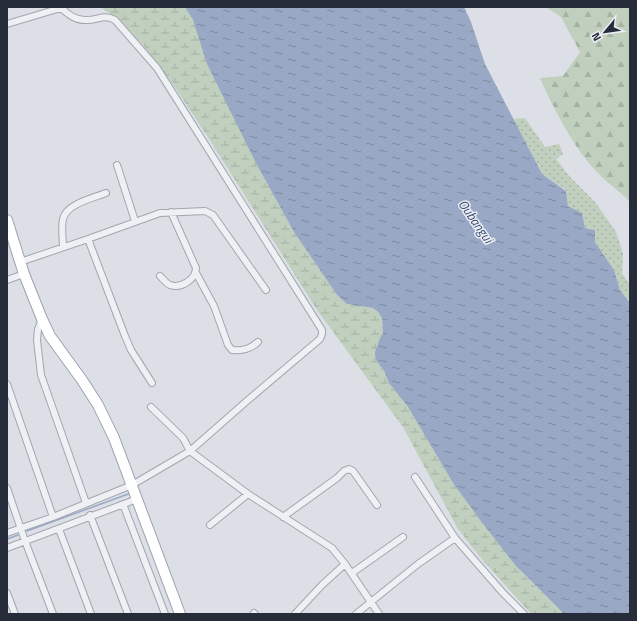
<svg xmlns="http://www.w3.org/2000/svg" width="637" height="621" viewBox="0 0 637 621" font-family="'Titillium Web',sans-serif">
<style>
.grass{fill:url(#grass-dots)}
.forest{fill:url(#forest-firs)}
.wetland{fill:url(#wetland-marsh)}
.water{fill:url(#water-ripples)}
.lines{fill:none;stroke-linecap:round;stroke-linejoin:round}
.stream{stroke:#99a8c5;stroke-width:1.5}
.street-casing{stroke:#a2a6af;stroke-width:8}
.primary-casing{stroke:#9ca2b1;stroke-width:12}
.street{stroke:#eff0f4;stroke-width:6}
.primary{stroke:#fff;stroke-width:10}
.labels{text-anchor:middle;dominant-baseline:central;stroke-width:3;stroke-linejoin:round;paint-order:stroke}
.water-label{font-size:13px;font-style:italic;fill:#33466d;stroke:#eceef4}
</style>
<defs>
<pattern id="grass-dots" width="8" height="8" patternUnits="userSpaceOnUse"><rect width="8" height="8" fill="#c0cfbe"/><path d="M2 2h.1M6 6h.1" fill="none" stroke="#a5b2a4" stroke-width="1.8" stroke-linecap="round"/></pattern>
<pattern id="forest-firs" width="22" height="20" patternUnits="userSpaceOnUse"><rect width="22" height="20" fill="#c0cfbe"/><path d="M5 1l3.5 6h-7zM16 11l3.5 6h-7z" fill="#a5b2a4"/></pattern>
<pattern id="wetland-marsh" width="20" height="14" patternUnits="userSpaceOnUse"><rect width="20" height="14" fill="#c0cfbe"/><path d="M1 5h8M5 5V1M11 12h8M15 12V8" fill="none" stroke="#a5b2a4"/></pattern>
<pattern id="water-ripples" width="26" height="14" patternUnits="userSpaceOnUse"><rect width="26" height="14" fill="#99a8c5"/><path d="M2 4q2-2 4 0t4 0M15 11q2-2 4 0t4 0" fill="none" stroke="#7d89a1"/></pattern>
</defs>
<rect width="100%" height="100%" fill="#dcdfe6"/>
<!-- grass -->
<path class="grass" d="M 525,118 L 545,147 L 559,144 L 563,154 L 556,159 L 570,177 L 595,202 L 616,232 L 623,253 L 622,273 L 630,285 L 630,303 L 620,290 L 614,270 L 595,242 L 595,230 L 585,228 L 582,213 L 568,206 L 566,190 L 542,174 L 513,119 Z"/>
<!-- forest -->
<path class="forest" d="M 546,7 L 630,7 L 630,202 C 620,191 608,184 598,173 C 576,152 552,106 540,78 L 563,76 L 580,52 L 561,17 Z"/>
<!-- wetland -->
<path class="wetland" d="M 102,7 L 185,7 L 193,20 L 258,167 L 294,232 L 337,295 L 347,304 L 373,308 L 378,312 L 382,318 L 383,333 L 378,344 L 376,360 L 384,371 L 389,383 L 408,407 L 453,483 L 483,524 L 525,576 L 564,614 L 531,614 L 480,557 L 458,529 L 403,427 L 317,310 L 213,145 L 170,80 L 143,45 L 119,19 L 104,10 Z"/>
<!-- water -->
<path class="water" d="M 185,7 L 464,7 L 471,22 L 485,64 L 542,174 L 566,191 L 568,206 L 582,213 L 585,228 L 595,230 L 595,242 L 614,270 L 620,290 L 630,303 L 630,614 L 564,614 L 516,566 L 483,524 L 453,483 L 408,407 L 389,383 L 384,371 L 376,360 L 375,355 L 375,352 L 380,338 L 383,333 L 382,318 L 378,312 L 373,308 L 347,304 L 337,295 L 294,232 L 258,167 L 207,64 L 193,20 Z"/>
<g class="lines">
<!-- stream -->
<path class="stream" d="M 27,531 L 131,493
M 7,539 L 18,535"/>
<!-- street casing -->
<g class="street-casing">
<path id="street" d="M 7,24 L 64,7
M 117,165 L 135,221
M 88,239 L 125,336 L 131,350 L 152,383
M 63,247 C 63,239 61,228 63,219 C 66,204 93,198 106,193
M 20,262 L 88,239 L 160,213 L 205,211 L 213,215 L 266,290
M 196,273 L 214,306 L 228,345 L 232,350 C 243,351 250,349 258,342
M 160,276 C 163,279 166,283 170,285 C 181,289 196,279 196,268 L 171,212
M 7,280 L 24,274
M 42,319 L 38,329 L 37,340 L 41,375 L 86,503
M 7,384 L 53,517
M 151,407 L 183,438 L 190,451 L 248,494 L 332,548 L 345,564 L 379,614
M 415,477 L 455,538 L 503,593 L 524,614
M 7,488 L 25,541 L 53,614
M 123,504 L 165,614
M 90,515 L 128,614
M 283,517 L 337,478 L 344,471 L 349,469 L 353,471 L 377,505
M 210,525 L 248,494
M 59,529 L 91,614
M 7,533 L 53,517 L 132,485 L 190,451 L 248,400 L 320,339 L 322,334 L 322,330 L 157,68 L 115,20 C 104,14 98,20 87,20 C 76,21 68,14 61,8
M 7,548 L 137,499
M 352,573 L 403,537
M 7,593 L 15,614
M 254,613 L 255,614
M 295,614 L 322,585 L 345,564
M 356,614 L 418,564 L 455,538"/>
</g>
<!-- primary casing -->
<g class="primary-casing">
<path id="primary" d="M 7,220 L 24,274 L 42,319 L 50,336 L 82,380 L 98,405 L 114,438 L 180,614"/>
</g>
<!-- street -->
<use href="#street" class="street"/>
<!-- primary -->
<use href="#primary" class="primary"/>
</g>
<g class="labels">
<!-- water labels -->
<g class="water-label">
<text transform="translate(476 221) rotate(55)">Oubangui</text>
</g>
</g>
<!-- border -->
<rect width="637" height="621" fill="none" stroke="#272c3b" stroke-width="16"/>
<!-- north arrow -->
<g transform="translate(605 32) rotate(241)" stroke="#eceef4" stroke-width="3" paint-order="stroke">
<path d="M0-3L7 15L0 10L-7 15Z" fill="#272c3b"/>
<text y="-6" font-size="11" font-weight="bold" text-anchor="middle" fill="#272c3b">N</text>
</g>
</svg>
